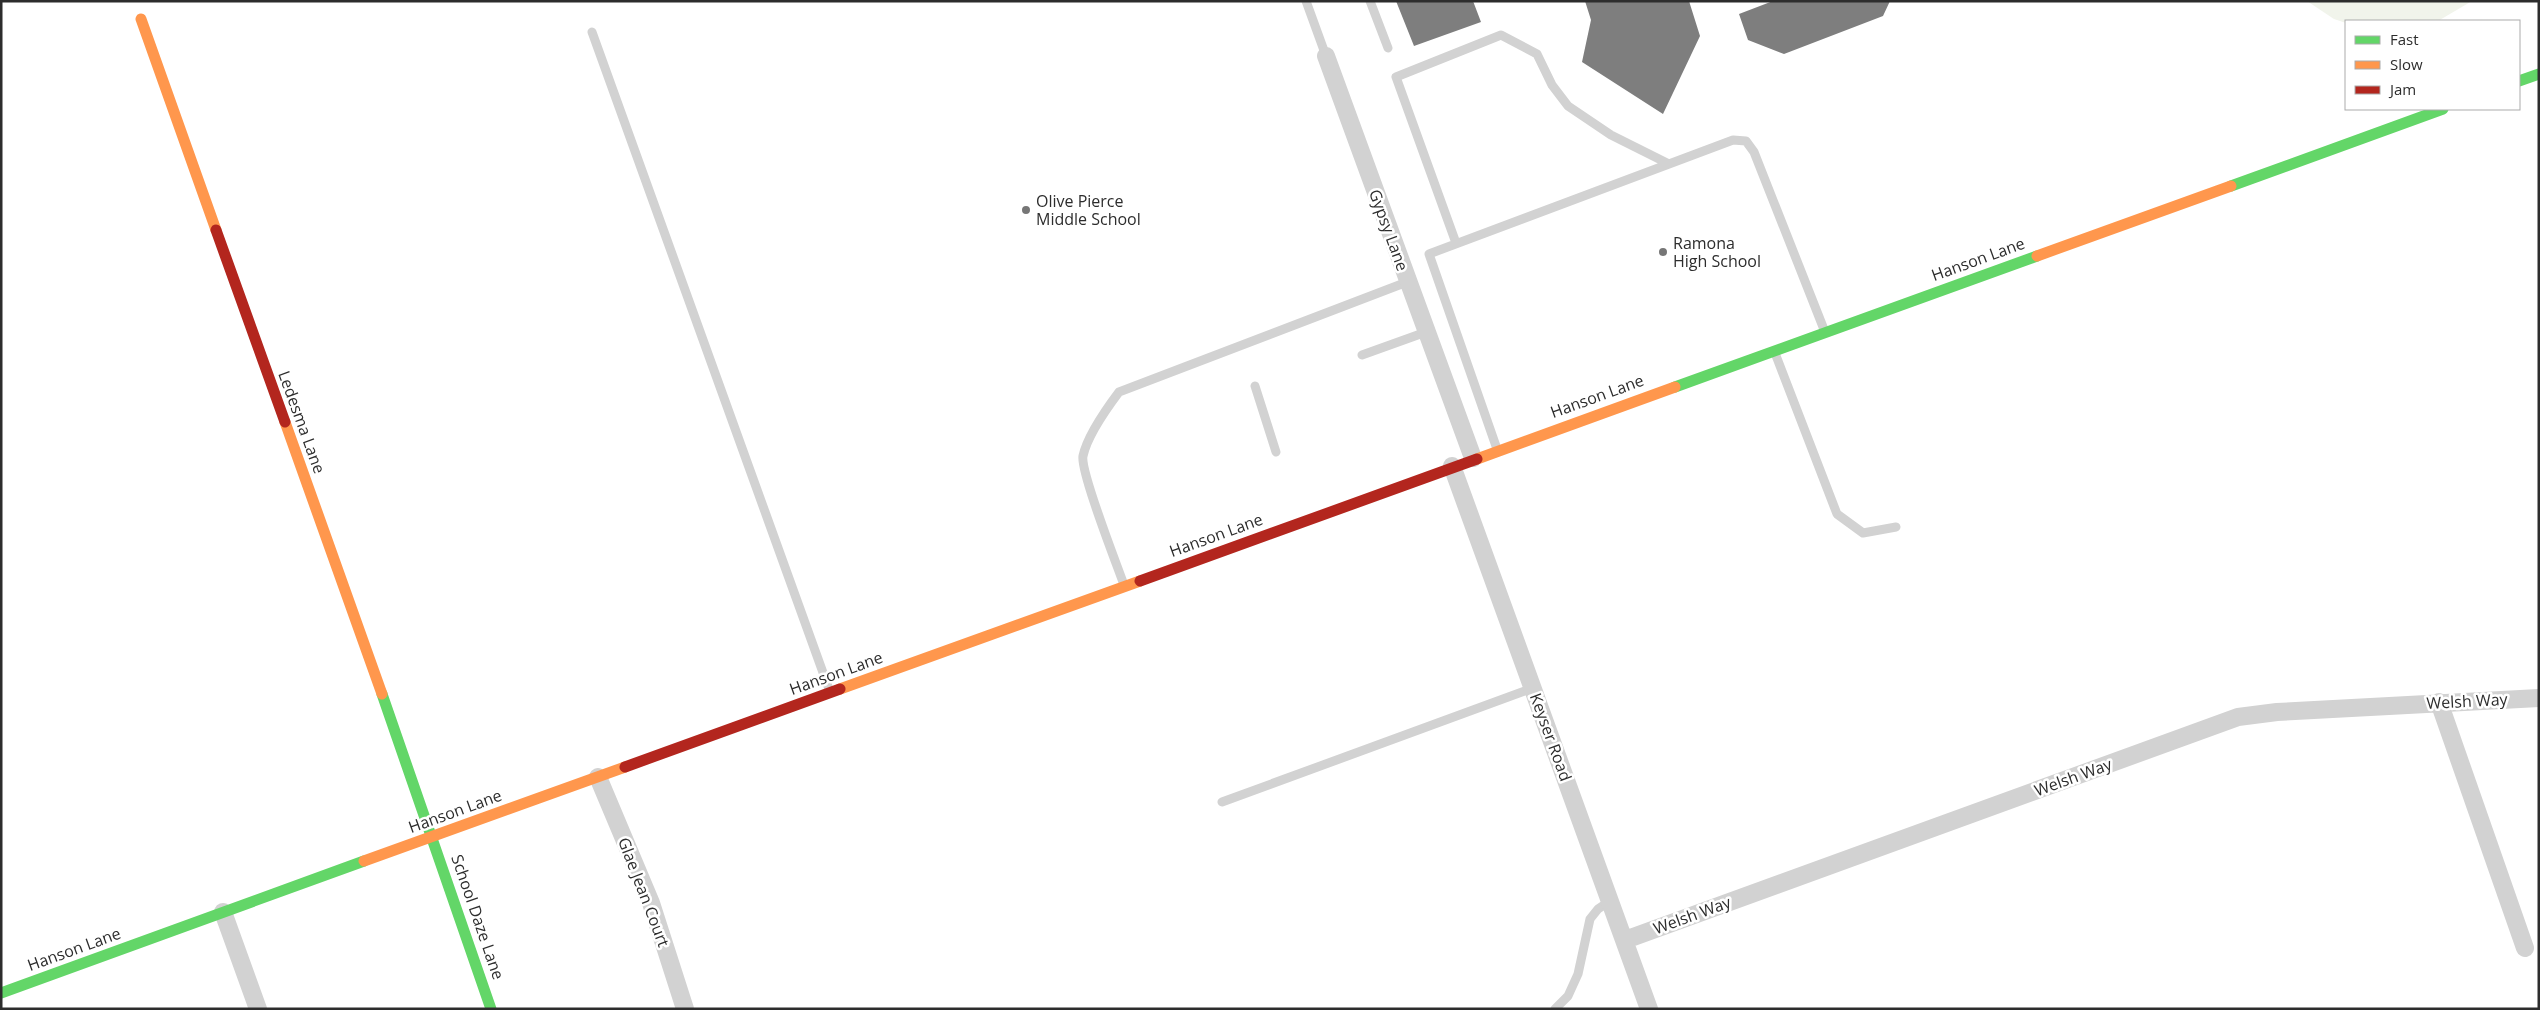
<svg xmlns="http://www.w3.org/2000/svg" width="2540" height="1010" viewBox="0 0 2540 1010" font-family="'Open Sans',sans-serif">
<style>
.green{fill:#f1f4eb}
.building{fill:#7e7e7e}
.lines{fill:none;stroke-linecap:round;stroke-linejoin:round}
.lane{stroke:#d2d2d2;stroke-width:9}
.street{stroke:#d2d2d2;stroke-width:18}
.fast{stroke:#63d668;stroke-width:11}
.slow{stroke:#ff974d;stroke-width:11}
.jam{stroke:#b3261e;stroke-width:11}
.poi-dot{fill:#767676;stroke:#fff;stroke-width:2}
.labels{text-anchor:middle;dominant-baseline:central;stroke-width:5;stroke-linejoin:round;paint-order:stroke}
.poi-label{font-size:16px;fill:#2d2d2d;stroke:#fff;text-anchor:start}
.street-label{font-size:16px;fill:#2d2d2d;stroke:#fff}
</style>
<rect width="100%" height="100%" fill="#fff"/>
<!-- green -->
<path class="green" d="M 2307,1 L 2472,1 L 2438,21 L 2346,21 L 2346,23 L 2334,19 Z"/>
<!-- building -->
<path class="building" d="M 1396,1 L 1473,1 L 1481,22 L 1414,46 Z
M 1585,1 L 1689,1 L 1700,36 L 1663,114 L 1582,62 L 1591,20 Z
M 1773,1 L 1890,1 L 1883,16 L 1784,54 L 1748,40 L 1739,14 Z"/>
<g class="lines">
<!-- lane -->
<path class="lane" d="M 1306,1 L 1326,56
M 1370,1 L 1388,48
M 592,32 L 830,692
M 1456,243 L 1396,77 L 1501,35 L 1537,54 L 1552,85 L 1568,106 L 1611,135 L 1669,164
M 1775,353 L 1837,514 L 1863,533 L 1896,527
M 1362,355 L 1426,332
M 1255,386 L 1276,452
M 1497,449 L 1429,254 L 1733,140 L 1746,141 L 1754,152 L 1825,332
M 1124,585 C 1117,565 1080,471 1083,456 C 1087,437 1107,408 1119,392 L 1407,282
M 1222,802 L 1533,688
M 1555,1009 L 1568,996 L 1578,974 L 1590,919 L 1598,909 L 1610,901"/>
<!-- street -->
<path class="street" d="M 1326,56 L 1473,458
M 1452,466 L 1649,1009
M 2439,702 L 2525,948
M 598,777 L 651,903 L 685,1009
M 223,912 L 258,1009
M 1625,940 L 2238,717 L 2277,712 L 2539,698"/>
<!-- fast -->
<path class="fast" d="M 2519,81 L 2539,74
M 2231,186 L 2443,109
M 1675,387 L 2037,256
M 382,694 L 491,1009
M 1,993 L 364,861"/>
<!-- slow -->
<path class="slow" d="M 141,19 L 216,230
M 2037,256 L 2231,186
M 285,422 L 382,694
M 1477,459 L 1675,387
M 840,689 L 1140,581
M 364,861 L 625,767"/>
<!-- jam -->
<path class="jam" d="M 216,230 L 285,422
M 1140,581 L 1477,459
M 625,767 L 840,689"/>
</g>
<!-- markers -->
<g class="poi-dot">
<circle cx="1026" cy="210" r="5"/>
<circle cx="1663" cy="252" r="5"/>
</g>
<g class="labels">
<!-- poi labels -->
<g class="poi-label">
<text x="1036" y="201">Olive Pierce<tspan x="1036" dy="18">Middle School</tspan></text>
<text x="1673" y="243">Ramona<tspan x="1673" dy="18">High School</tspan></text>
</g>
<!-- street labels -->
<g class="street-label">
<text transform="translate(1389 230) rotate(70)">Gypsy Lane</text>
<text transform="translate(1978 259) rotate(-20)">Hanson Lane</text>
<text transform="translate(1597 396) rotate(-20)">Hanson Lane</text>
<text transform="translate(302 422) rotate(70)">Ledesma Lane</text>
<text transform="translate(1216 535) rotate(-20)">Hanson Lane</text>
<text transform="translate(836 673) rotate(-20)">Hanson Lane</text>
<text transform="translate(2467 701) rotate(-3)">Welsh Way</text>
<text transform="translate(1551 737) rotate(70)">Keyser Road</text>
<text transform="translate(2073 777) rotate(-20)">Welsh Way</text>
<text transform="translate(455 811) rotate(-20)">Hanson Lane</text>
<text transform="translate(644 892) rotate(69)">Glae Jean Court</text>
<text transform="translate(1692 915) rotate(-20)">Welsh Way</text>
<text transform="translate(478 917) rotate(71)">School Daze Lane</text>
<text transform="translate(74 949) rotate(-20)">Hanson Lane</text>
</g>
</g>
<!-- border -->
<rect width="2540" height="1010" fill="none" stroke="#2d2d2d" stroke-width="5"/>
<!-- legend -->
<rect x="2345" y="20" width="175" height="90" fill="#ffffff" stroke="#ababab"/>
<rect x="2355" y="36" width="25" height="8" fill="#63d668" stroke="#ababab"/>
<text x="2390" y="45" font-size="15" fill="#2d2d2d">Fast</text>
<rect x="2355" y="61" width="25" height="8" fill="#ff974d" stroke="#ababab"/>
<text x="2390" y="70" font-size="15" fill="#2d2d2d">Slow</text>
<rect x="2355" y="86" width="25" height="8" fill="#b3261e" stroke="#ababab"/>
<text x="2390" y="95" font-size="15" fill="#2d2d2d">Jam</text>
</svg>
